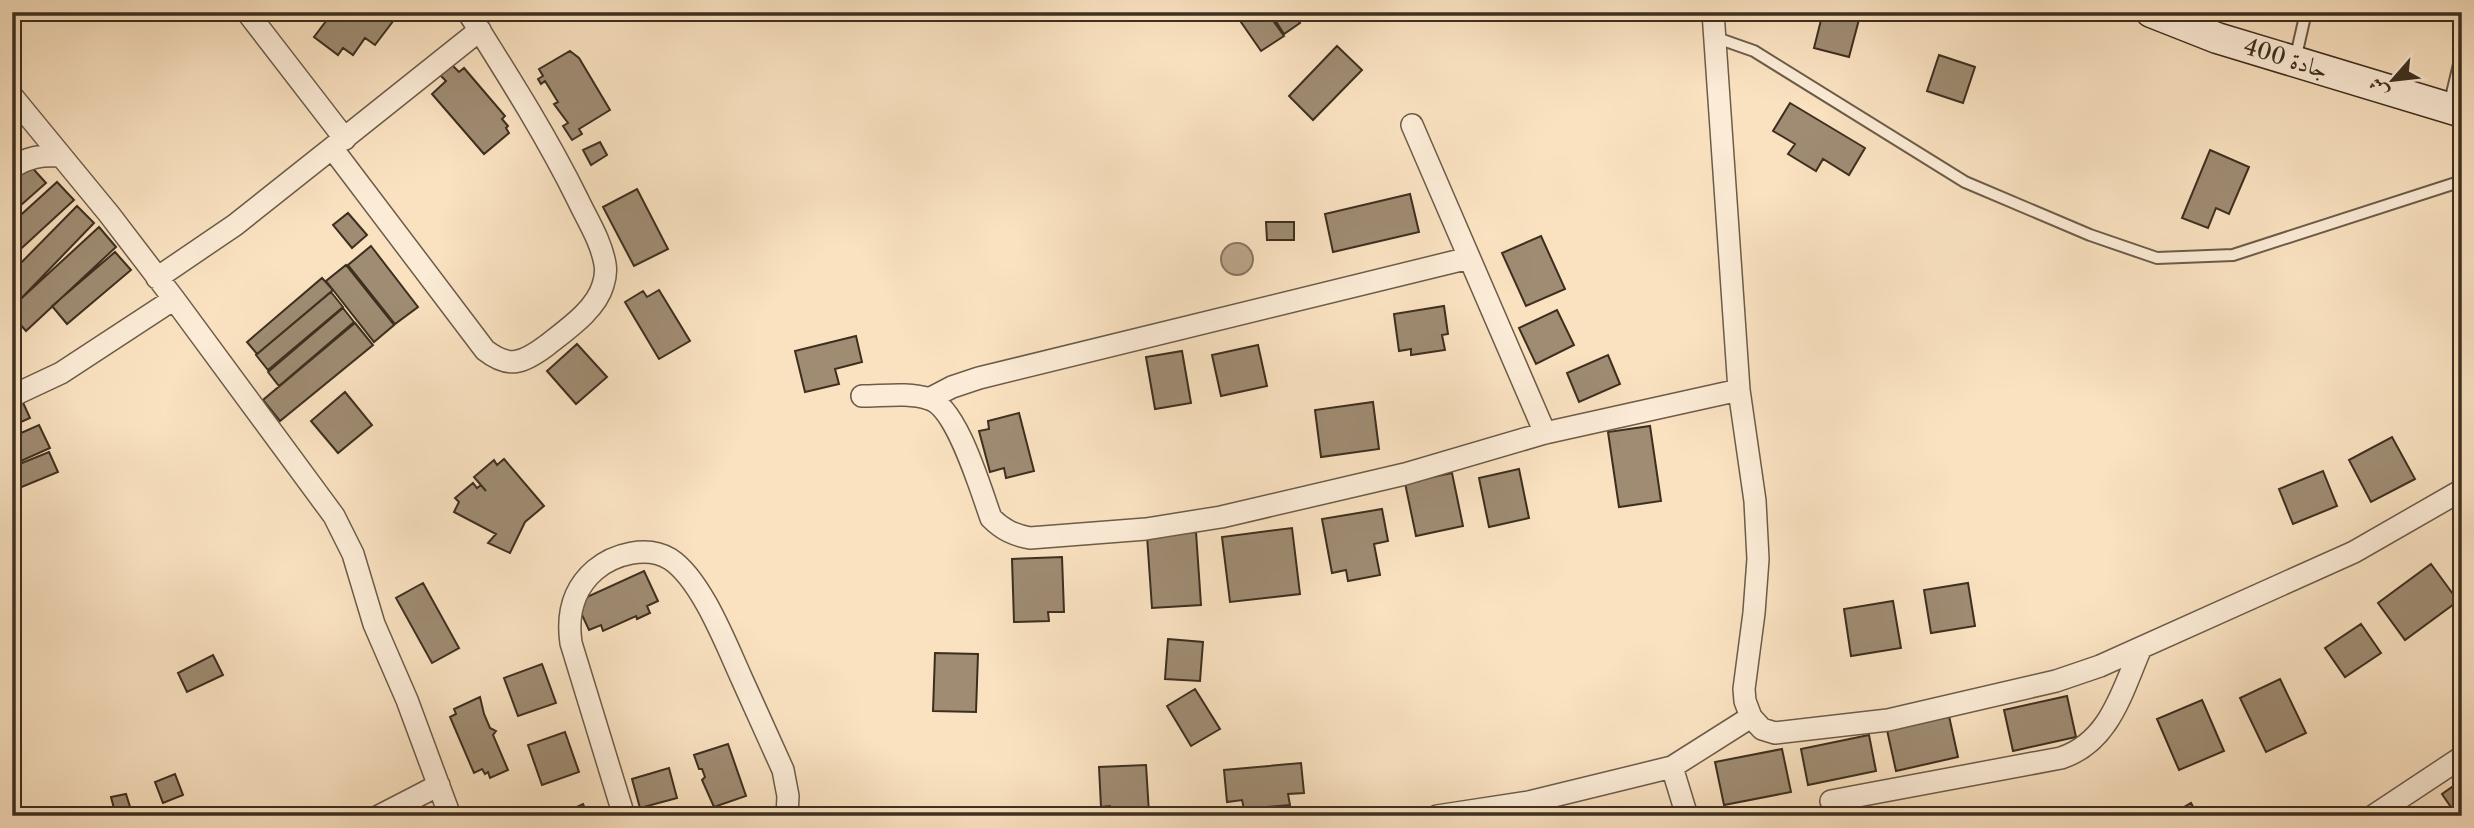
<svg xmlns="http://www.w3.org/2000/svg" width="2474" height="828" viewBox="0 0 2474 828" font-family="'Libre Caslon Text',Amiri,serif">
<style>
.water{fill:#baa58a;stroke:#88765f;stroke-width:2}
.building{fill:#9f8c73;stroke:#3d2f1f;stroke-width:2}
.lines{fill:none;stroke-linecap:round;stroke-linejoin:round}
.service-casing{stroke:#6c5c48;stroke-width:14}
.minor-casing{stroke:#6c5c48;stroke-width:24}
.secondary-casing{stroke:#3d2f1f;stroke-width:33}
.service{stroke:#fcecd7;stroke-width:10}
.minor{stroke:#fcecd7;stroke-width:21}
.secondary{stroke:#fcecd7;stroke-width:30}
.labels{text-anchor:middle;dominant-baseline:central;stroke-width:5;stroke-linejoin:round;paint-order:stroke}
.street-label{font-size:23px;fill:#3d2f1f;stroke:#fcecd7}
</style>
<rect width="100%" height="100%" fill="#fae2c1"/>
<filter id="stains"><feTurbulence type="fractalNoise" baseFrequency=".00286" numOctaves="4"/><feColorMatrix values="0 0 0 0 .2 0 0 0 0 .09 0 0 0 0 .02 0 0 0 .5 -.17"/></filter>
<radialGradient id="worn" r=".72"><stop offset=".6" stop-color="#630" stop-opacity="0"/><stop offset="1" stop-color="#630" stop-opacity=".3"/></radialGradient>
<!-- water -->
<path class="water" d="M1221 259a16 16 0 1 1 32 0a16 16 0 1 1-32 0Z"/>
<!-- building -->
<path class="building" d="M 333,12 L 400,12 L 375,45 L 365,38 L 353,55 L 343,48 L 338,55 L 314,37 Z
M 1234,12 L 1267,12 L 1284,36 L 1261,51 Z
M 1270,12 L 1293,12 L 1300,23 L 1284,34 Z
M 1823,12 L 1861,12 L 1849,57 L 1814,48 Z
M 1337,46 L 1362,70 L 1313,120 L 1289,96 Z
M 570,51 L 579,58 L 610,110 L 579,129 L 582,134 L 572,140 L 563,126 L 568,123 L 554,104 L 558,102 L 545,81 L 541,84 L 538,79 L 543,76 L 539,69 Z
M 1939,55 L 1975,67 L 1963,103 L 1927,91 Z
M 452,65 L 459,72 L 464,68 L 505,116 L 502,119 L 508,126 L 506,128 L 509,133 L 484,154 L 432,94 L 446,81 L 440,75 Z
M 1790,103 L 1865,148 L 1849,175 L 1823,159 L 1816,171 L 1788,154 L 1795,144 L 1773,131 Z
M 600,142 L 607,155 L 591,165 L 583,150 Z
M 2210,150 L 2249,167 L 2229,214 L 2216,208 L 2208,228 L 2182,218 Z
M 27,162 L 46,183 L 12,213 L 12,175 Z
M 57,182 L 74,200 L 12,257 L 12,223 Z
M 637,189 L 668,249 L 634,266 L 603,207 Z
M 1410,194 L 1419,232 L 1333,252 L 1325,214 Z
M 77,206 L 94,223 L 12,308 L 12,272 Z
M 348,213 L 367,235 L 352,248 L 333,225 Z
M 1266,222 L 1294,222 L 1294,240 L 1267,240 Z
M 99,227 L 116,247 L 26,331 L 12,315 L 12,307 Z
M 1541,236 L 1565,289 L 1526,306 L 1502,253 Z
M 371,246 L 418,307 L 395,324 L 348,265 Z
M 115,252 L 131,270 L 67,324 L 52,306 Z
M 346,265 L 394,325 L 374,342 L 326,281 Z
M 322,278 L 333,290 L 257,354 L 247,342 Z
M 659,290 L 690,341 L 659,359 L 625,302 L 643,291 L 647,297 Z
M 331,292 L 343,307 L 268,370 L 256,355 Z
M 1444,306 L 1448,334 L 1442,335 L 1445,350 L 1411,355 L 1411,349 L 1399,351 L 1394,314 Z
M 343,308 L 354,322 L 279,386 L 268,372 Z
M 1557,310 L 1574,345 L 1536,364 L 1519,328 Z
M 355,323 L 373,345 L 280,421 L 263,400 Z
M 856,336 L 862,362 L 835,369 L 839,384 L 805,392 L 795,351 Z
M 577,344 L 607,377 L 576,404 L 547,371 Z
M 1258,345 L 1267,386 L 1221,396 L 1212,355 Z
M 1182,351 L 1191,403 L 1155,409 L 1146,357 Z
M 1608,355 L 1620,384 L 1579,402 L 1567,373 Z
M 345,392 L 372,425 L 338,453 L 311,421 Z
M 20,396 L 30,418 L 12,426 L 12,399 Z
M 1373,402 L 1379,449 L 1321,457 L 1315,410 Z
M 1019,413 L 1034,471 L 1006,478 L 1004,468 L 990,472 L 979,431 L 989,429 L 988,421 Z
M 39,425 L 50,448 L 12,465 L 12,437 Z
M 1650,426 L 1661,501 L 1619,507 L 1608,432 Z
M 2392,437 L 2415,479 L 2371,502 L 2349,460 Z
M 49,452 L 58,472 L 12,491 L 12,467 Z
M 504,459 L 544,506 L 525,522 L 510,553 L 488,543 L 496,534 L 454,512 L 459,502 L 455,498 L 473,483 L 477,488 L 481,485 L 486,491 L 474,477 L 494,460 L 497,465 Z
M 1519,469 L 1529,518 L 1489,527 L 1479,478 Z
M 2323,471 L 2337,506 L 2293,524 L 2279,489 Z
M 1452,473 L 1463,526 L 1416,536 L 1405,483 Z
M 1382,509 L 1388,541 L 1374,544 L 1380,575 L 1348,581 L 1346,570 L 1332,573 L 1322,519 Z
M 1292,528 L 1300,594 L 1230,602 L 1222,537 Z
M 1196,532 L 1201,605 L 1152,608 L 1147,536 Z
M 1062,557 L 1064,612 L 1048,612 L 1049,621 L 1014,622 L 1012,559 Z
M 2431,564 L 2458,601 L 2405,640 L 2378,603 Z
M 644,571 L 658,601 L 647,606 L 650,613 L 637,619 L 636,616 L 603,631 L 601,625 L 589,630 L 576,602 Z
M 423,583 L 459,648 L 432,663 L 396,598 Z
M 1968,583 L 1975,626 L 1931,633 L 1924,590 Z
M 1893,601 L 1901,648 L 1851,656 L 1844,609 Z
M 2361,624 L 2381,653 L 2345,677 L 2325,648 Z
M 1168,639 L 1203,642 L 1200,681 L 1165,679 Z
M 935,653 L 978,654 L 976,712 L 933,711 Z
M 213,655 L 223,675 L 187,692 L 178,673 Z
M 542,664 L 556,703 L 518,716 L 504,678 Z
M 2280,679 L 2306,733 L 2266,752 L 2240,698 Z
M 1195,689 L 1220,729 L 1191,746 L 1167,706 Z
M 2067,696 L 2076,737 L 2013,751 L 2004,710 Z
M 480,697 L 484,714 L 490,728 L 496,731 L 493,735 L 508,770 L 490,778 L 488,772 L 485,774 L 482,769 L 474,773 L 450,717 L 456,714 L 454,709 Z
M 2202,700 L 2224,751 L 2179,770 L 2157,719 Z
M 1949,716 L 1958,757 L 1896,771 L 1887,730 Z
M 565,732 L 579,772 L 542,785 L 528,745 Z
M 1869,735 L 1876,771 L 1808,785 L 1801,749 Z
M 728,744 L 746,796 L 714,807 L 702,780 L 705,777 L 702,769 L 699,769 L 694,755 Z
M 1782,749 L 1791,792 L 1724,805 L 1715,762 Z
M 1301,763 L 1304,793 L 1288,794 L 1290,805 L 1244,809 L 1242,800 L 1227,802 L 1224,770 Z
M 1146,765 L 1149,813 L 1111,816 L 1110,806 L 1101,807 L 1099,767 Z
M 669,768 L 677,798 L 640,808 L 632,779 Z
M 175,774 L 183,795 L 163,803 L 155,782 Z
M 2462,780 L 2462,816 L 2457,816 L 2442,794 Z
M 126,794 L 132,813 L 116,816 L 111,797 Z
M 2191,803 L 2198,816 L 2169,816 Z
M 583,804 L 588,816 L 557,816 Z"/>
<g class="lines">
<!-- service casing -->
<g class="service-casing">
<path id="service" d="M 1717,38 L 1754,51 L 1965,182 L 2090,235 L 2157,258 L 2233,255 L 2462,181
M 2295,60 L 2306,12
M 2449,106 L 2462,52"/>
</g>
<!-- minor casing -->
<g class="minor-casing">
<path id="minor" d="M 247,12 L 345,139
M 12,96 L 109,214 L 174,299 L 334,516 L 353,554 L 374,624 L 407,700 L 450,816
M 1412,125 L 1545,433
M 332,148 L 480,30
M 12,168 C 27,157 42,155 59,156
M 157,278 L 235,225 L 332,148 L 485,350 C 509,369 523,363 546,346 C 566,330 596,310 603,285 C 605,279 606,270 605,264 C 601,241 588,221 578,200 C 546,135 507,74 468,12
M 12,396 L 61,373 L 174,299
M 862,396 C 883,396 909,392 929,399 C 957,407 981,491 991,518 C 1003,530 1014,535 1030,538 L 1146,529 L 1221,517 L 1405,474 L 1545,433 L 1739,390
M 929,399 L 952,387 L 979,378 L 1469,258
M 1751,717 L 1762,729 L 1775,733 L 1888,720 L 2056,681 L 2100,666 L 2354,552 L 2462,490
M 1672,767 L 1687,816
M 1831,801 L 2061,758 C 2110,742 2122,691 2141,648
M 379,816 L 439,785
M 624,816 L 571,643 C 567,615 573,589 595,570 C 614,554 647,545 670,559 C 701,579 726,644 741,677 C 755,708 769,739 783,770 L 788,796 L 787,816
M 1437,816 L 1529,802 L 1672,767 L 1751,717 L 1745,701 L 1744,689 L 1754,613 L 1758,559 L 1755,501 L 1739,390 L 1713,12
M 2373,816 L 2462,757"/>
</g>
<!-- secondary casing -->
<g class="secondary-casing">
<path id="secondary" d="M 2151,12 L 2217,38 L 2462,112"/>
</g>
<!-- service -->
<use href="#service" class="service"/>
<!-- minor -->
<use href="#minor" class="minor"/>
<!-- secondary -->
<use href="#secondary" class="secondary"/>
</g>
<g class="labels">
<!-- street labels -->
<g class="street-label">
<text transform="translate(2286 58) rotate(17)">جادة 400</text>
</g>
</g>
<!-- margin -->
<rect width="2474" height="828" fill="none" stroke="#fae2c1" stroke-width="42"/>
<rect x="14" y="14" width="2446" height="800" fill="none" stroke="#3d2f1f" stroke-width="3.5"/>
<rect x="21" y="21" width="2432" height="786" fill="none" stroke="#3d2f1f" stroke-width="2"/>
<!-- north arrow -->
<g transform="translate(2393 80) rotate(242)" stroke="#fcecd7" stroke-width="5" paint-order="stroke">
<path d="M0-5L12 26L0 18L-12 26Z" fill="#3d2f1f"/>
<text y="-10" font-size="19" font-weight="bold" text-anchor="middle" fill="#3d2f1f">ش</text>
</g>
<rect width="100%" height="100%" filter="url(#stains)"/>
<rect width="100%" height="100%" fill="url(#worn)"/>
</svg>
